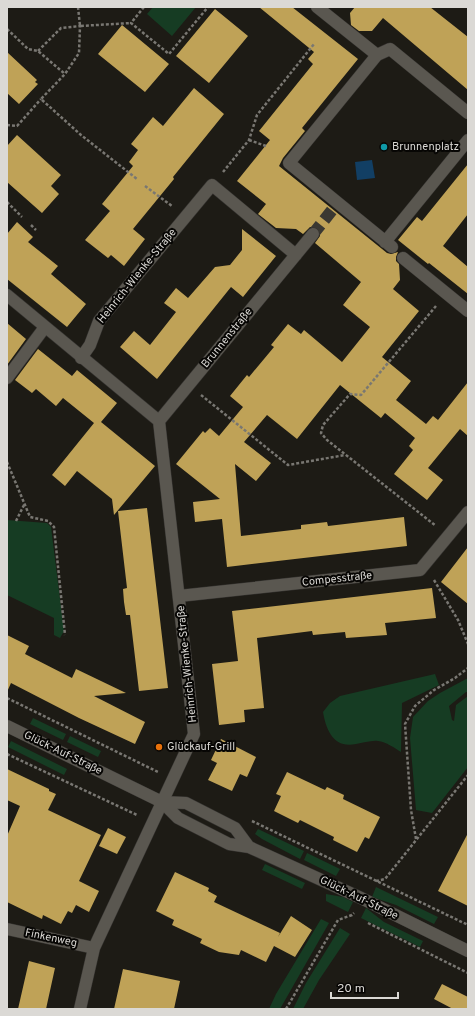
<svg xmlns="http://www.w3.org/2000/svg" width="475" height="1016" viewBox="0 0 475 1016" font-family="Overpass,sans-serif">
<style>
.green{fill:#163c23}
.water{fill:#123f64}
.building{fill:#bfa257}
.lines{fill:none;stroke-linecap:round;stroke-linejoin:round}
.minor-tunnel{stroke:#3a3832;stroke-width:12;stroke-dasharray:12 6;stroke-linecap:butt}
.minor-casing{stroke:#363431;stroke-width:13}
.path{stroke:#797772;stroke-width:2.5;stroke-dasharray:3 2;stroke-linecap:butt}
.minor{stroke:#5a5750;stroke-width:12}
.culture-dot{fill:#0f9aa8;stroke:#070604;stroke-width:1.5}
.food-dot{fill:#e8710a;stroke:#070604;stroke-width:1.5}
.labels{text-anchor:middle;dominant-baseline:central;stroke-width:4;stroke-linejoin:round;paint-order:stroke}
.poi-label{font-size:11px;fill:#dbd9d5;stroke:#070604;text-anchor:start}
.street-label{font-size:11px;fill:#dbd9d5;stroke:#070604}
</style>
<rect width="100%" height="100%" fill="#1d1b15"/>
<!-- green -->
<path class="green" d="M 153,7 L 196,7 L 172,36 L 147,14 Z
M 7,520 L 47,523 L 51,527 L 64,631 L 60,638 L 54,635 L 54,618 L 7,595 Z
M 435,674 L 439,685 L 402,703 L 401,752 C 395,748 386,742 378,741 C 372,740 363,743 356,744 C 334,749 326,730 323,712 L 330,703 L 340,696 Z
M 468,678 L 468,692 L 466,692 L 449,706 L 452,720 L 454,721 L 456,705 L 468,696 L 468,767 L 432,813 L 416,810 L 410,738 L 413,717 L 428,701 L 440,693 Z
M 33,718 L 66,734 L 63,740 L 30,724 Z
M 70,736 L 101,751 L 98,757 L 67,742 Z
M 11,741 L 67,769 L 64,775 L 8,747 Z
M 258,829 L 304,851 L 300,859 L 262,839 L 255,834 Z
M 307,853 L 340,869 L 336,876 L 304,860 Z
M 265,864 L 305,883 L 302,889 L 262,870 Z
M 376,887 L 438,917 L 434,924 L 396,905 L 372,897 Z
M 326,894 L 343,897 L 353,902 L 348,912 L 326,901 Z
M 366,908 L 384,922 L 423,941 L 420,947 L 361,918 Z
M 321,919 L 329,923 L 280,1009 L 269,1009 L 276,994 Z
M 340,928 L 350,934 L 319,980 L 303,1009 L 293,1009 L 306,983 Z"/>
<!-- water -->
<path class="water" d="M 372,160 L 375,178 L 357,180 L 355,162 Z"/>
<!-- building -->
<path class="building" d="M 259,7 L 292,7 L 358,59 L 302,128 L 305,131 L 283,158 L 279,166 L 387,253 L 391,254 L 398,252 L 396,257 L 396,261 L 399,264 L 400,280 L 393,289 L 419,311 L 382,357 L 411,381 L 396,400 L 426,424 L 433,416 L 438,420 L 468,382 L 468,436 L 460,429 L 428,468 L 443,480 L 427,500 L 394,474 L 413,450 L 409,446 L 415,438 L 385,413 L 381,418 L 340,385 L 297,439 L 267,415 L 244,442 L 271,463 L 256,481 L 235,464 L 241,536 L 301,529 L 301,525 L 327,522 L 328,526 L 404,517 L 407,546 L 227,567 L 222,519 L 195,522 L 193,502 L 220,499 L 176,464 L 203,431 L 205,433 L 210,428 L 219,436 L 243,407 L 230,396 L 247,375 L 249,377 L 274,347 L 271,345 L 288,324 L 301,334 L 304,330 L 342,362 L 370,327 L 343,305 L 361,282 L 315,243 L 320,236 L 320,232 L 318,228 L 314,227 L 310,227 L 303,234 L 296,229 L 276,228 L 258,214 L 266,204 L 237,181 L 270,140 L 259,131 L 313,64 L 308,59 L 314,52 Z
M 355,7 L 430,7 L 468,37 L 468,90 L 383,18 L 372,31 L 359,31 L 351,25 L 350,13 Z
M 215,9 L 248,36 L 209,83 L 176,56 Z
M 122,25 L 169,64 L 145,92 L 98,54 Z
M 7,52 L 37,80 L 35,82 L 38,84 L 19,104 L 7,93 Z
M 194,88 L 224,114 L 173,177 L 174,179 L 133,229 L 145,239 L 124,266 L 111,255 L 108,258 L 85,240 L 110,211 L 102,204 L 133,166 L 129,162 L 138,150 L 131,144 L 153,117 L 163,126 Z
M 17,135 L 61,175 L 51,186 L 59,194 L 42,213 L 7,182 L 7,146 Z
M 468,164 L 468,214 L 443,246 L 468,267 L 468,294 L 429,263 L 428,264 L 398,240 L 417,217 L 422,221 Z
M 17,222 L 33,237 L 28,242 L 58,266 L 51,274 L 86,304 L 67,327 L 7,279 L 7,234 Z
M 242,229 L 276,256 L 243,297 L 231,287 L 157,379 L 120,347 L 134,331 L 150,345 L 176,312 L 164,303 L 176,288 L 188,298 L 215,267 L 230,265 L 242,250 Z
M 7,323 L 26,339 L 7,365 Z
M 38,349 L 72,376 L 77,370 L 117,403 L 101,422 L 155,466 L 114,515 L 112,499 L 77,471 L 65,486 L 52,475 L 94,423 L 63,398 L 56,406 L 36,389 L 32,393 L 15,380 Z
M 147,508 L 168,688 L 139,691 L 130,615 L 126,615 L 124,602 L 123,589 L 127,588 L 118,511 Z
M 468,547 L 468,604 L 441,582 Z
M 432,588 L 436,618 L 385,623 L 387,635 L 346,638 L 345,632 L 313,635 L 312,631 L 257,638 L 264,708 L 244,710 L 245,722 L 219,725 L 212,664 L 238,661 L 232,611 Z
M 7,635 L 29,646 L 25,654 L 72,678 L 76,669 L 126,693 L 94,696 L 145,722 L 135,744 L 79,718 L 11,683 L 7,692 Z
M 221,739 L 256,757 L 247,777 L 240,774 L 232,791 L 208,780 L 217,763 L 211,760 Z
M 7,769 L 49,789 L 49,791 L 56,794 L 48,810 L 101,835 L 79,881 L 99,891 L 89,912 L 76,905 L 72,913 L 68,911 L 61,924 L 43,915 L 42,919 L 7,902 L 7,836 L 20,806 L 7,800 Z
M 287,772 L 325,790 L 327,787 L 344,795 L 343,799 L 380,817 L 369,839 L 365,837 L 357,852 L 333,840 L 334,837 L 300,820 L 298,823 L 274,811 L 281,796 L 276,794 Z
M 108,828 L 126,837 L 117,854 L 99,846 Z
M 468,833 L 468,906 L 438,891 Z
M 175,872 L 209,888 L 208,891 L 217,896 L 214,902 L 280,933 L 278,937 L 291,916 L 312,930 L 295,957 L 274,946 L 266,962 L 241,950 L 239,955 L 219,952 L 200,943 L 202,939 L 172,925 L 174,920 L 156,911 Z
M 29,961 L 55,968 L 46,1009 L 18,1009 Z
M 123,969 L 180,981 L 174,1009 L 114,1009 Z
M 442,984 L 468,997 L 468,1009 L 453,1009 L 434,999 Z"/>
<g class="lines">
<!-- minor-tunnel -->
<path class="minor-tunnel" d="M 313,234 L 333,209"/>
<!-- minor casing -->
<g class="minor-casing">
<path id="minor" d="M 317,7 L 377,55
M 385,242 L 468,140
M 392,247 L 289,163 L 377,55 L 390,49 L 468,113
M 403,258 L 468,311
M 7,295 L 159,421 L 194,734 L 94,948 L 80,1009
M 81,358 L 90,345 L 99,321 L 212,185 L 296,255
M 7,378 L 45,327
M 159,421 L 313,234
M 179,596 L 420,570 L 468,512
M 7,726 L 162,802 L 178,818 L 229,844 L 249,847 L 361,898 L 468,951
M 162,802 L 186,803 L 235,828 L 249,847
M 7,929 L 94,948"/>
</g>
<!-- path -->
<path class="path" d="M 78,7 L 80,26 L 131,23
M 144,7 L 131,23 L 169,54 L 208,7
M 7,29 L 28,49 L 38,51 L 65,74
M 38,51 L 61,28 L 80,26 L 79,53 L 65,74 L 41,99 L 81,135 L 137,179
M 7,125 L 17,126 L 41,99
M 249,140 L 266,146
M 223,172 L 249,140 L 257,115 L 314,44
M 145,186 L 172,206
M 7,202 L 22,217
M 31,225 L 36,230
M 436,306 L 361,395 L 350,394 L 323,425 L 321,433 L 327,440 L 436,526
M 201,395 L 288,465 L 345,455
M 7,462 L 30,517 L 48,521 L 54,527 L 65,635
M 16,521 L 24,505
M 434,580 L 458,620 L 468,644
M 7,698 L 158,772
M 7,754 L 137,815
M 252,821 L 468,925
M 416,839 L 411,810 L 405,724 L 415,706 L 434,690 L 455,678 L 468,668
M 376,881 L 385,879 L 468,775
M 368,923 L 468,973
M 286,1009 L 338,920 L 352,915 L 354,913"/>
<!-- minor -->
<use href="#minor" class="minor"/>
</g>
<!-- markers -->
<circle class="culture-dot" cx="384" cy="147" r="4"/>
<circle class="food-dot" cx="159" cy="747" r="4"/>
<g class="labels">
<!-- poi labels -->
<g class="poi-label">
<text x="392" y="147">Brunnenplatz</text>
<text x="167" y="747">Glückauf-Grill</text>
</g>
<!-- street labels -->
<g class="street-label">
<text transform="translate(137 276) rotate(-51)">Heinrich-Wienke-Straße</text>
<text transform="translate(227 338) rotate(-51)">Brunnenstraße</text>
<text transform="translate(337 579) rotate(-6)">Compesstraße</text>
<text transform="translate(187 664) rotate(-96)">Heinrich-Wienke-Straße</text>
<text transform="translate(63 753) rotate(26)">Glück-Auf-Straße</text>
<text transform="translate(359 898) rotate(26)">Glück-Auf-Straße</text>
<text transform="translate(51 938) rotate(12)">Finkenweg</text>
</g>
</g>
<!-- border -->
<rect width="475" height="1016" fill="none" stroke="#dbd9d5" stroke-width="16"/>
<!-- scale -->
<path d="M331 992v6h67v-6" fill="none" stroke="#dbd9d5" stroke-width="2"/>
<text x="337" y="992" font-size="12" fill="#dbd9d5" stroke="#070604" stroke-width="3" paint-order="stroke">20 m</text>
</svg>
